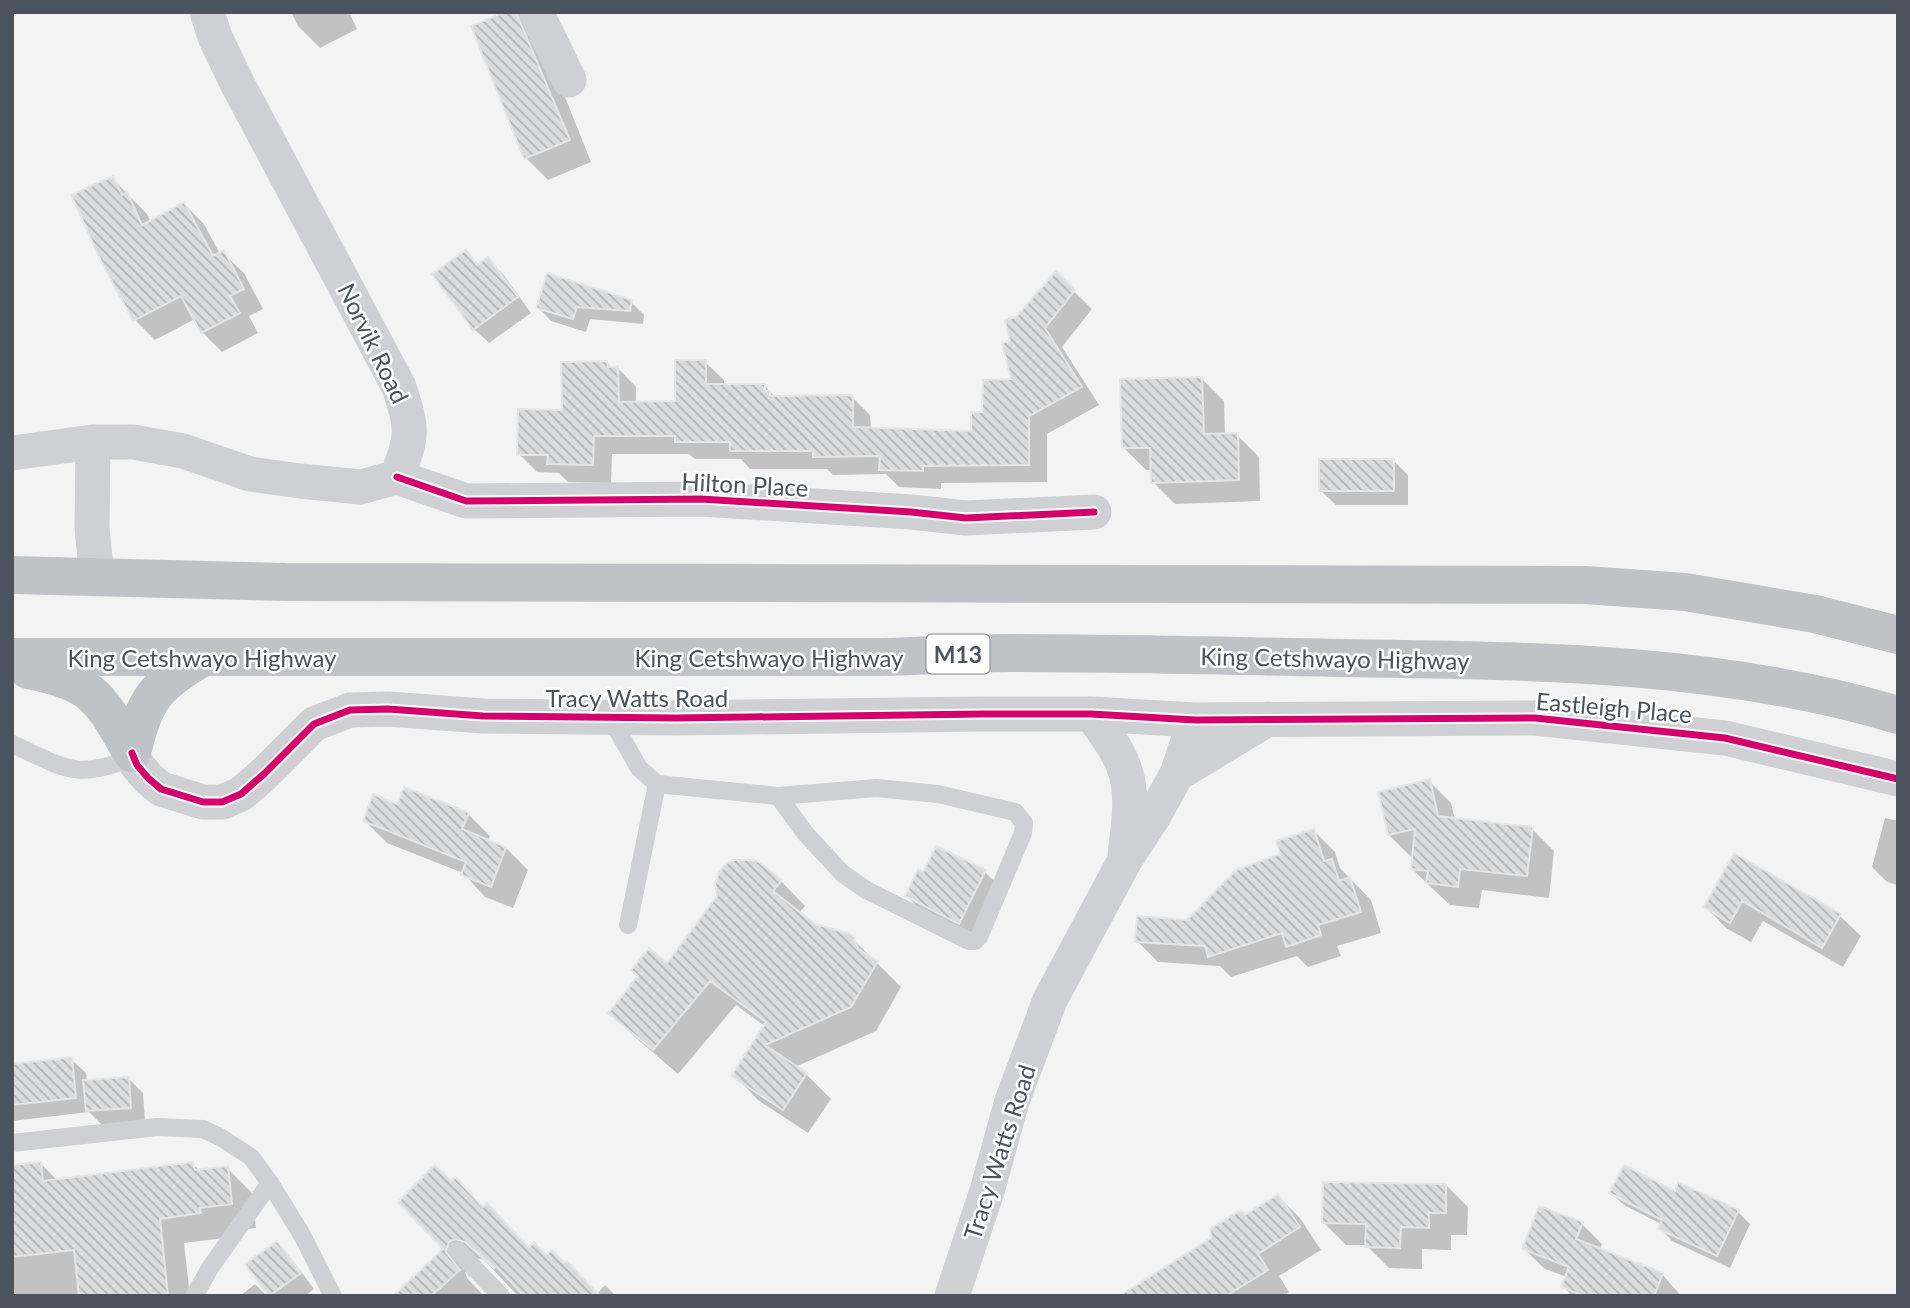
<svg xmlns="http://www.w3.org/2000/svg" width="1910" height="1308" viewBox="0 0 1910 1308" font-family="Lato,sans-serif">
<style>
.shadow{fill:#0003}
.building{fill:url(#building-back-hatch);stroke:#e4e5e6;stroke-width:2}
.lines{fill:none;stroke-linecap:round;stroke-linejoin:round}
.service{stroke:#ced0d3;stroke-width:18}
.minor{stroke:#ced0d3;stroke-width:35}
.motorway{stroke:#bfc3c8;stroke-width:38}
.cycleway-casing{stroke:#fff;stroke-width:11}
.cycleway{stroke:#d6006c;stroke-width:7}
.labels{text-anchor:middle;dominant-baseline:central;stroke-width:5;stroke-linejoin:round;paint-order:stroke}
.shield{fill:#fff;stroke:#80878e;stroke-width:2}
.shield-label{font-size:23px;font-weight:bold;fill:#4a535e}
.street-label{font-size:24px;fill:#4a535e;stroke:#fff}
</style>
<defs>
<pattern id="building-back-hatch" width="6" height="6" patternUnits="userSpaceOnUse" patternTransform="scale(1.75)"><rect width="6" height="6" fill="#dadbdd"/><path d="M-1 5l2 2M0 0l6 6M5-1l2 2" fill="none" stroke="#b3b4b6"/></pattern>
</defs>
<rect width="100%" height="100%" fill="#f3f3f3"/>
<!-- shadow -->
<path class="shadow" d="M 291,12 L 349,12 L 357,29 L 320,48 L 298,26 Z
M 510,12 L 519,12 L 539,44 L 565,97 L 591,162 L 548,180 L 526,158 Z
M 112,178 L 147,214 L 151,222 L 184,204 L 204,224 L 220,254 L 223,253 L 244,273 L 263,309 L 249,316 L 258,333 L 222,352 L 202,332 L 195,319 L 155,340 L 135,320 L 102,260 Z
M 466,252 L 480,266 L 488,259 L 503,274 L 531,313 L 489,343 L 474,329 Z
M 1056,274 L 1092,309 L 1062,347 L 1099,405 L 1047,434 L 1047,482 L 941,483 L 941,489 L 899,487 L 886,474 L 833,475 L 827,469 L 750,469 L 741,459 L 695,459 L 689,454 L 612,454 L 611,483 L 568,482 L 559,473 L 537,472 L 519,454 L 564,412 L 607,363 L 612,368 L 618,368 L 636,387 L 636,403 L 677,403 L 705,362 L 724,380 L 724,386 L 765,386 L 776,398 L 852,397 L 870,415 L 871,429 L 972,433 L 984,414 L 1014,381 L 1012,342 L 1017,319 Z
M 631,302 L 644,315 L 643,324 L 590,319 L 586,332 L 551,321 L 538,307 Z
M 1202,379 L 1224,401 L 1225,435 L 1237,435 L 1259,457 L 1260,501 L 1175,504 L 1153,482 L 1152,470 L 1146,470 L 1124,448 Z
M 1394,461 L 1408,475 L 1408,505 L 1336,505 L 1321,491 Z
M 1429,781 L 1451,803 L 1455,820 L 1532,829 L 1554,851 L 1549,898 L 1482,890 L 1479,908 L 1450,905 L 1435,891 L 1412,869 L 1414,856 L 1411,857 L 1389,835 Z
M 398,806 L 468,814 L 490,836 L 488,841 L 506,848 L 528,870 L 513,908 L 485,897 L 463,873 L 387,843 L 365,821 Z
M 1885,818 L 1898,821 L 1898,885 L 1887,882 L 1872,867 Z
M 1314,831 L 1335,852 L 1340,868 L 1371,900 L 1381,933 L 1337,946 L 1341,956 L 1308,967 L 1297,956 L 1231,977 L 1220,966 L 1158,962 L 1137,941 L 1187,921 Z
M 1735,856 L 1840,916 L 1861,936 L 1843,967 L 1763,921 L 1751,942 L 1726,928 L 1706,907 Z
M 985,872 L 999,886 L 974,937 L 921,911 L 907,896 L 924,874 Z
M 781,881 L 805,906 L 799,913 L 815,925 L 853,939 L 901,987 L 876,1031 L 795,1067 L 806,1074 L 831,1099 L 808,1133 L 758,1100 L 734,1075 L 766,1027 L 736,1005 L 678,1074 L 635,1037 L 610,1013 L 668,966 Z
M 71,1059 L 86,1073 L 87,1081 L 128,1078 L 143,1093 L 145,1122 L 102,1125 L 89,1112 L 12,1121 L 12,1066 Z
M 41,1164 L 58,1181 L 193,1164 L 200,1171 L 227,1168 L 252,1193 L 256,1228 L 224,1232 L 225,1238 L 184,1243 L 190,1296 L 12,1296 L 12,1167 Z
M 1446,1185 L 1468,1207 L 1467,1235 L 1451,1235 L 1451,1250 L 1422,1249 L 1422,1269 L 1389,1268 L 1366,1245 L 1346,1245 L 1324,1223 Z
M 1611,1193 L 1675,1193 L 1738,1212 L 1750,1224 L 1730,1268 L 1672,1241 L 1660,1228 L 1661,1224 L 1624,1205 Z
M 1278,1196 L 1300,1218 L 1321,1250 L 1279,1276 L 1289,1292 L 1283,1296 L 1175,1296 Z
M 400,1202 L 483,1209 L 529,1249 L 547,1257 L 597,1294 L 605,1285 L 616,1296 L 518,1296 L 484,1260 L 473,1257 L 464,1267 L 467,1278 L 484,1296 L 396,1296 L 445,1250 Z
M 1582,1224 L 1602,1244 L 1600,1250 L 1662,1274 L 1681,1296 L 1572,1296 L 1563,1286 L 1567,1277 L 1545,1269 L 1524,1249 Z
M 276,1243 L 291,1258 L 314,1289 L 305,1296 L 271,1296 L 248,1264 Z
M 255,1284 L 267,1296 L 240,1296 Z"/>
<!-- building -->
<path class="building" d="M 505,12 L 516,12 L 570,140 L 524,159 L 471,26 Z
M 113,176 L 122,195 L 127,192 L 142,225 L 184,202 L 213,256 L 224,250 L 244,289 L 230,296 L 240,313 L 201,333 L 181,296 L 133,321 L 101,261 L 71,195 Z
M 466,250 L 477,265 L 488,257 L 518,297 L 473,330 L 432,274 Z
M 1056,271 L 1075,290 L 1045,328 L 1082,387 L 1029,416 L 1029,465 L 923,466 L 923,471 L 879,470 L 880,456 L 813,457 L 813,451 L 730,451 L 730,442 L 675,442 L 675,436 L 594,436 L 593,465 L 547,464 L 548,455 L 517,455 L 518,409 L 562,410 L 561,362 L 607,361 L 608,367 L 618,366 L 619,402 L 675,401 L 675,360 L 706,360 L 706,384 L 765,384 L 765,391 L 770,391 L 770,396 L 853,395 L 853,427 L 971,431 L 971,412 L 982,412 L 983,380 L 1011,379 L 1002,343 L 1010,341 L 1005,320 L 1016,317 Z
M 547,273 L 632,300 L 630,311 L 577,307 L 573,319 L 536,308 Z
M 1202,377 L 1204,434 L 1238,433 L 1239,480 L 1151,483 L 1150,448 L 1122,448 L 1120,379 Z
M 1319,459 L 1394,459 L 1394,491 L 1319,491 Z
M 1430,779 L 1438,816 L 1533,827 L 1527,876 L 1460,869 L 1458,887 L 1426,883 L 1428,871 L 1411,869 L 1415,829 L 1388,835 L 1378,792 Z
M 404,787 L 469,813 L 462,829 L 506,847 L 491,887 L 461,875 L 466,862 L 363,821 L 373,794 L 397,804 Z
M 1314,829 L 1324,861 L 1332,859 L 1339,881 L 1350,877 L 1361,912 L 1318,925 L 1321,935 L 1286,947 L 1282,933 L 1208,957 L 1205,946 L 1135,942 L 1137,916 L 1187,920 L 1236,870 L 1280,854 L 1276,841 Z
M 936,846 L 986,870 L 959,924 L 905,896 L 918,869 L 923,872 Z
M 1734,853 L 1841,914 L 1822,948 L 1742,901 L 1730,923 L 1704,907 Z
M 733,860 L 753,860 L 759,862 L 782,880 L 773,891 L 815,924 L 848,933 L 854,937 L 858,949 L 878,961 L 851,1007 L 765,1045 L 807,1073 L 783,1110 L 731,1076 L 766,1022 L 710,981 L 653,1050 L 608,1013 L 638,976 L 631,970 L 649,948 L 667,963 L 717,896 L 715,883 L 719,873 L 726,864 Z
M 72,1057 L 76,1098 L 12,1105 L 12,1064 Z
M 129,1077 L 131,1108 L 86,1111 L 83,1080 Z
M 41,1162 L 43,1181 L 193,1162 L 195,1170 L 228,1166 L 232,1204 L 200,1208 L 201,1213 L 160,1219 L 168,1296 L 79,1296 L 74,1250 L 12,1257 L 12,1165 Z
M 435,1165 L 451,1181 L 455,1177 L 483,1207 L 487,1203 L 529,1247 L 534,1242 L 546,1255 L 552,1250 L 564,1263 L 567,1261 L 600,1296 L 524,1296 L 496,1266 L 494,1268 L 465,1242 L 455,1239 L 449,1242 L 446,1252 L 460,1270 L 431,1296 L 393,1296 L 443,1249 L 398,1202 Z
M 1624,1165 L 1675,1191 L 1678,1182 L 1739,1210 L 1717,1256 L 1658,1229 L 1662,1220 L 1609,1193 Z
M 1323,1182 L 1446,1184 L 1446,1213 L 1429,1213 L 1429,1228 L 1401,1227 L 1400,1248 L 1365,1247 L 1366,1224 L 1322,1223 Z
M 1278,1194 L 1300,1227 L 1258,1254 L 1268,1270 L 1226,1296 L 1119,1296 L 1211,1238 L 1210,1229 L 1241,1210 L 1245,1215 Z
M 1539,1206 L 1583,1222 L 1576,1239 L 1663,1273 L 1654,1296 L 1584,1296 L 1561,1287 L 1569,1267 L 1522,1249 Z
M 277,1241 L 301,1273 L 269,1296 L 245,1264 Z"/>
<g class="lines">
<!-- service -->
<path class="service" d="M 610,717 L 639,768 L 657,784 L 778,796 L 876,788 L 938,794 L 1015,812 L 1024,823 L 1023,833 L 979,937 L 975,941 L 969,941 L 868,891 L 843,874 L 805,833 L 778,796
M 12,744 C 65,768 76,781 134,757
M 628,925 L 657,784
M 12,1143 L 157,1127 L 203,1129 L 220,1137 L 251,1157 L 270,1183 L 302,1235 L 333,1296
M 457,1250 L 501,1296
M 194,1296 L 210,1268 L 270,1183"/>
<!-- minor -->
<path class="minor" d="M 207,12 L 215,37 L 237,83 L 399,387 C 413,431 413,434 397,477
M 536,12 L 569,80
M 93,442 L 92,528 L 97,578
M 12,453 L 93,442 L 133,442 L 183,451 L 250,474 L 300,481 L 361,487 L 397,477
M 397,477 L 466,501 L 701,499 L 911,512 L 966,518 L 1094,512
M 1091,714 C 1103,730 1116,747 1123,765 C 1135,793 1128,827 1125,856
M 132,753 L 137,765 L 148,778 L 161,789 L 203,802 L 222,802 L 241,794 L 264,774 L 314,724 L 350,710 L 388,709 L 483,716 L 676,718 L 982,714 L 1091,714 L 1195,720 L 1535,718 L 1725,738 L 1898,779
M 1177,774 L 1268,719
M 952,1296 L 987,1191 L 1012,1101 L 1050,1000 L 1125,860 L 1153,817 L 1177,774 L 1195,720"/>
<!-- motorway -->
<path class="motorway" d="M 12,575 L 285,582 L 1585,585 L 1685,592 L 1815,614 L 1898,635
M 12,657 L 878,657 C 922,656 966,653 1010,653 C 1121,653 1232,656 1343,658 C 1531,661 1716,661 1898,715
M 28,670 C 95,684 98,695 132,753
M 132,753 C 144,700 155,685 202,658"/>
<!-- cycleway casing -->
<g class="cycleway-casing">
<path id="cycleway" d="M 397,477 L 466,501 L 701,499 L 911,512 L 966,518 L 1094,512
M 132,753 L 137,765 L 148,778 L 161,789 L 203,802 L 222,802 L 241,794 L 264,774 L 314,724 L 350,710 L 388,709 L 483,716 L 676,718 L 982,714 L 1091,714 L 1195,720 L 1535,718 L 1725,738 L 1898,779"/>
</g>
<!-- cycleway -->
<use href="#cycleway" class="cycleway"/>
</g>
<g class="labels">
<!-- shield labels -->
<rect class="shield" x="926.5" y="634.5" width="63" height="39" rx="5"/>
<g class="shield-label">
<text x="958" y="654">M13</text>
</g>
<!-- street labels -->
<g class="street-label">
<text transform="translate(374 343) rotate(64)">Norvik Road</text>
<text transform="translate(745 484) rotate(3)">Hilton Place</text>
<text x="202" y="657">King Cetshwayo Highway</text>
<text x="769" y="657">King Cetshwayo Highway</text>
<text transform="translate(1335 658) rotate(1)">King Cetshwayo Highway</text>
<text x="637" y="697">Tracy Watts Road</text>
<text transform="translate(1614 707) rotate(5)">Eastleigh Place</text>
<text transform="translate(999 1152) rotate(-72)">Tracy Watts Road</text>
</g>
</g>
<!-- border -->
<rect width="1910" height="1308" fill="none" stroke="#4a535e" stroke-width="28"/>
</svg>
